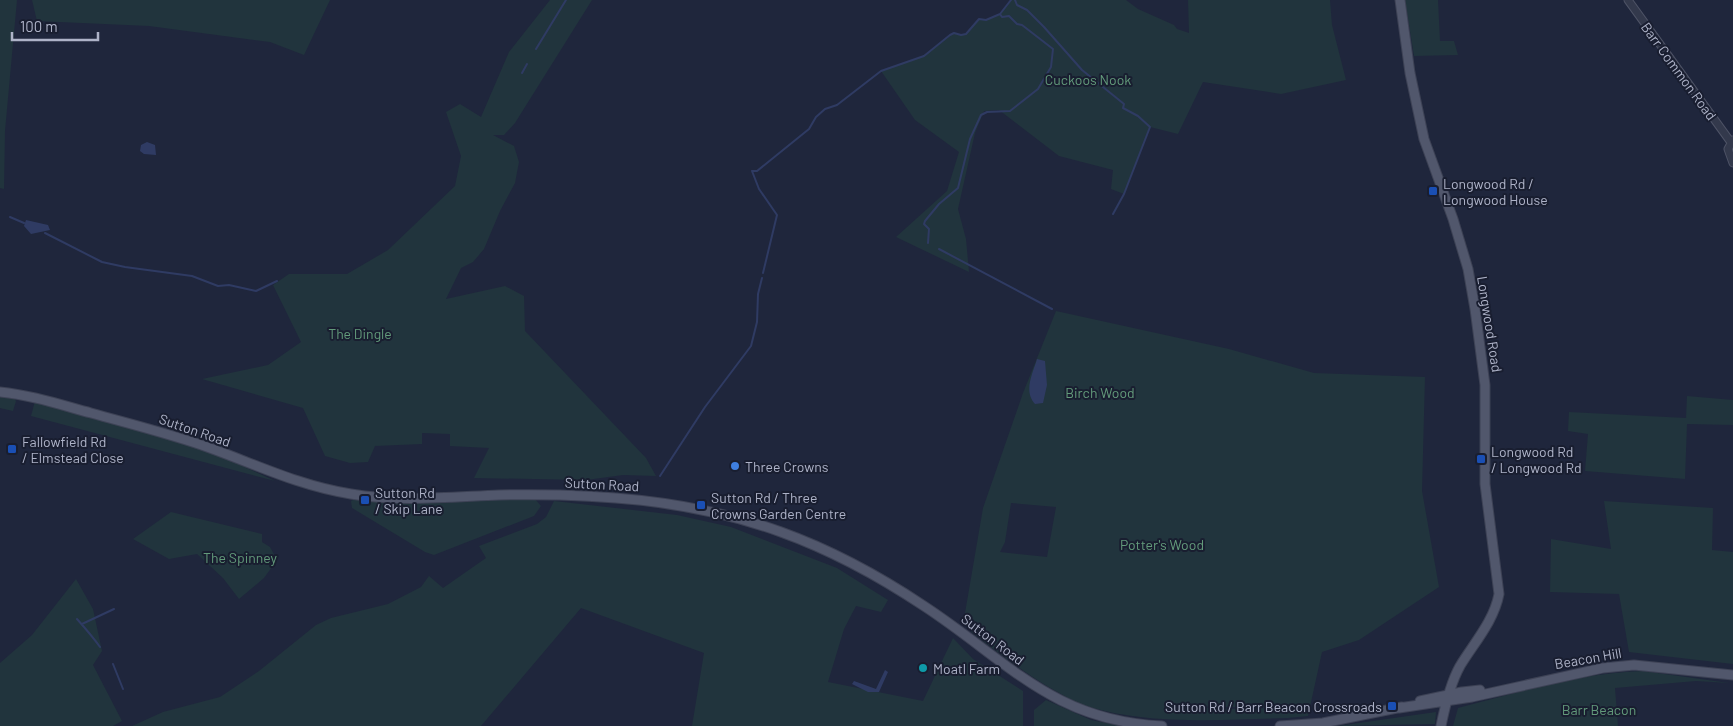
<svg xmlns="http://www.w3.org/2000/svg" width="1733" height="726" viewBox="0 0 1733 726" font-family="Barlow,sans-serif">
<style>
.green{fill:#21343d;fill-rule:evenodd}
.water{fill:#2f3b63}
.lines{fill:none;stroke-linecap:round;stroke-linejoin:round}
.stream{stroke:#2f3b63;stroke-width:2}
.minor-casing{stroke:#4e5366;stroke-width:9}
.major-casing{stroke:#3d4255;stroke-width:11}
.minor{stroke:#33394c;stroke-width:7}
.major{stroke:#51576c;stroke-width:9}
.transit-dot{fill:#1a4fb4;stroke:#191e30;stroke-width:2}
.shop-dot{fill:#3f7fe0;stroke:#191e30;stroke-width:2}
.culture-dot{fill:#0f9aa8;stroke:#191e30;stroke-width:2}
.labels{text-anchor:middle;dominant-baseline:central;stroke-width:4;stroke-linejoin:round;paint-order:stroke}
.street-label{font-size:14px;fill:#aeb3c8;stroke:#191e30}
.park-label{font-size:14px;fill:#639b7b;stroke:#191e30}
.poi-label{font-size:14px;fill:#aeb3c8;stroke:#191e30;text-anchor:start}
</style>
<rect width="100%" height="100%" fill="#1f263c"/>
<!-- green -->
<path class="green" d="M 0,0 L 17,0 L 5,131 L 4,189 L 0,188 Z
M 32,0 L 330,0 L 304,55 L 270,42 L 149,26 L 37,21 Z
M 550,0 L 592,0 L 515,123 L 504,135 L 493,135 L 514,146 L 519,162 L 515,183 L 500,211 L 484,249 L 473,262 L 461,268 L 446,299 L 505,286 L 524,296 L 525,331 L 646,458 L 656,476 L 623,475 L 586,480 L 474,478 L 489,448 L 450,446 L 450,434 L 422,433 L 422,444 L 375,446 L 368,462 L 350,463 L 325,456 L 303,408 L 202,379 L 268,365 L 301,342 L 273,285 L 289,274 L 347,274 L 388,250 L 455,186 L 461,156 L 446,112 L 460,104 L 481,117 L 509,52 Z
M 1011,0 L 1126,0 L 1138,9 L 1174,25 L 1177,29 L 1189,33 L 1188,0 L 1330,0 L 1332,25 L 1346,80 L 1281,94 L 1203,82 L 1178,134 L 1150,127 L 1124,194 L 1111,189 L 1113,170 L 1059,156 L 999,110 L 984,111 L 975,133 L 958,209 L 966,239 L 969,272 L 896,237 L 947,191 L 959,152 L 915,120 L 881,71 L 924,56 L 954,33 L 961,35 L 966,34 L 979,19 C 992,21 1005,12 1011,0 Z
M 1405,0 L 1438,0 L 1440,41 L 1454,41 L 1458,55 L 1414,56 Z
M 1056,311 L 1229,349 L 1314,373 L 1425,377 L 1422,491 L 1439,587 L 1359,640 L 1322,652 L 1308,716 L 1288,718 C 1222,720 1140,726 1078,703 C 1039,684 1005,658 971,632 L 972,621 L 965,613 L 983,508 L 1023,393 ZM 1011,503 L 1056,507 L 1047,557 L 1000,552 L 1005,542 ZM 1169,706 L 1170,706 L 1291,708 L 1236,709 Z
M 0,396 L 13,397 L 16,401 L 13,411 L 0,408 Z
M 1687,396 L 1733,400 L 1733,425 L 1687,424 L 1685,479 L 1585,471 L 1588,434 L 1568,431 L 1569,412 L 1686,418 Z
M 35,401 L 210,451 L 275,481 L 31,416 Z
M 355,499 L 419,501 L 535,499 L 541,506 L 534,516 L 434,555 L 425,552 L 352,508 L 351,501 Z
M 554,501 L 677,515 L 731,527 L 837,568 L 888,600 L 881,612 L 856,606 L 844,629 L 828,682 L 923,701 L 953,638 L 973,659 L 1023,691 L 1023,726 L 692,726 L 704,653 L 581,608 L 481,726 L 132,726 L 163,712 L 220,697 L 259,671 L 316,625 L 331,618 L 388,604 L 421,587 L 429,576 L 443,588 L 486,558 L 479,546 L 537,524 L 546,517 Z
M 1604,501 L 1713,508 L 1712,550 L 1733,552 L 1733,664 L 1629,652 L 1619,594 L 1550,592 L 1551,539 L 1611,549 Z
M 171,512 L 262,534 L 262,542 L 270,547 L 277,560 L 264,578 L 239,599 L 223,578 L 197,554 L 169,559 L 133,539 Z
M 76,579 L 93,609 L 102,651 L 93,665 L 122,721 L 113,726 L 0,726 L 0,663 L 32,635 Z
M 1643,671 L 1729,683 L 1696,681 L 1615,688 L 1618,726 L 1453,726 L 1458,708 C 1519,692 1580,673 1643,671 Z
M 1046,700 L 1091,720 L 1122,726 L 1034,726 L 1034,710 Z
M 1436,712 L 1435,724 L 1338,726 Z"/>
<!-- water -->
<path class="water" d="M 147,142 L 155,145 L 156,155 L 144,154 L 140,151 L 141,145 Z
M 26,220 L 48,225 L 50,230 L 31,234 L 24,226 Z
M 1037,359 L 1045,361 L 1047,385 L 1043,403 L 1035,404 C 1023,391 1033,373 1037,359 Z
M 885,670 L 888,672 L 879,692 L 868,692 L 852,684 L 854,681 L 876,689 Z"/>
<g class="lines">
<!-- stream -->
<path class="stream" d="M 1015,0 L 1017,5 L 1027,10 L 1044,27 L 1082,70 L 1124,104 L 1123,108 L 1138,116 L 1150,127 L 1124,194 L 1113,214
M 536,49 L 566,0
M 522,73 L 527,64
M 10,217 L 24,223
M 45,233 L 102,262 L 125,267 L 192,276 L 218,286 L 229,285 L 256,291 L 277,281
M 928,243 L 929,229 L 924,224 L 925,221 L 939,204 L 958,188 L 970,139 L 981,115 L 987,112 L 1010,111 L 1038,89 L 1051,67 L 1053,49 L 1022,25 L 1017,24 L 1009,16 L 1002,17 L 1000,14 L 1011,0
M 939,249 L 1052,309
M 763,273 L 777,215 L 759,189 L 752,171 L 757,171 L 809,129 L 816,117 L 825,109 L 837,105 L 881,71 L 924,56 L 950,35 L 954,33 L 961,35 L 966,34 L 979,19 L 986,20 L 1000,14
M 660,476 L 705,407 L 751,346 L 757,322 L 758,294 L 762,278
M 77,619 C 85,628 93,637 100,647
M 82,624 L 114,609
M 113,664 L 123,689"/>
<!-- minor casing -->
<g class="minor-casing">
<path id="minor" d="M 1628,0 L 1730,141
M 1733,140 L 1728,149 L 1733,163"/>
</g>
<!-- major casing -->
<g class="major-casing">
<path id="major" d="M 1400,0 L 1410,73 L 1424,139 L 1453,219 L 1468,269 L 1475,309 L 1485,385 L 1485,484 L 1499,594 C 1494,621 1474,643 1460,666 C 1450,684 1445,706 1441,726
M 0,392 C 31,395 61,405 91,413 C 130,424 171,434 210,448 C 257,465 300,486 351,494 C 399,502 450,497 499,495 C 594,493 690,499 781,532 C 831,550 879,576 924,606 C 1008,661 1053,721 1162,726
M 1420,701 L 1462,692 L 1480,690
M 1399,708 L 1472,697 L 1603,668 L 1634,665 L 1733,675
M 1280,726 L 1323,723 L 1402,707"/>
</g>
<!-- minor -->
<use href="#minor" class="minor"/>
<!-- major -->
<use href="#major" class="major"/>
</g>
<!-- markers -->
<g class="transit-dot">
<rect x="1428" y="186" width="10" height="10" rx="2.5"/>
<rect x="7" y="444" width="10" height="10" rx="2.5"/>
<rect x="1476" y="454" width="10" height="10" rx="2.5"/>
<rect x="360" y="495" width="10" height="10" rx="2.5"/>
<rect x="696" y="500" width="10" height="10" rx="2.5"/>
<rect x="1387" y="701" width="10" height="10" rx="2.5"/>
</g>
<circle class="shop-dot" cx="735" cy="466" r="5"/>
<circle class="culture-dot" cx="923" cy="668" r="5"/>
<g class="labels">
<!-- street labels -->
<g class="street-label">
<text transform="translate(1679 71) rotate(54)">Barr Common Road</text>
<text transform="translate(1490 324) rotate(81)">Longwood Road</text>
<text transform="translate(195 430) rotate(19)">Sutton Road</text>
<text transform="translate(602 484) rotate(3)">Sutton Road</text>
<text transform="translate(993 639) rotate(37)">Sutton Road</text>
<text transform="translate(1588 658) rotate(-10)">Beacon Hill</text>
</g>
<!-- park labels -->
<g class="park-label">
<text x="1088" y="79">Cuckoos Nook</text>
<text x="360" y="333">The Dingle</text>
<text x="1100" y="392">Birch Wood</text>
<text x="1162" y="544">Potter's Wood</text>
<text x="240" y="557">The Spinney</text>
<text x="1599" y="709">Barr Beacon</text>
</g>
<!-- poi labels -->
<g class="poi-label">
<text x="1443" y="183">Longwood Rd /<tspan x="1443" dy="16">Longwood House</tspan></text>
<text x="22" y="441">Fallowfield Rd<tspan x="22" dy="16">/ Elmstead Close</tspan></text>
<text x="1491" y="451">Longwood Rd<tspan x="1491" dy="16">/ Longwood Rd</tspan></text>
<text x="745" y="466">Three Crowns</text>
<text x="375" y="492">Sutton Rd<tspan x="375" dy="16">/ Skip Lane</tspan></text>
<text x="711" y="497">Sutton Rd / Three<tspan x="711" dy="16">Crowns Garden Centre</tspan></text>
<text x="933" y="668">Moatl Farm</text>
<text x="1382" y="706" text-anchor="end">Sutton Rd / Barr Beacon Crossroads</text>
</g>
</g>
<!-- scale -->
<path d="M12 32v8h86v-8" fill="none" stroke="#aeb3c8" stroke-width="2.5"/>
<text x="20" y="32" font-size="15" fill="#aeb3c8" stroke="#191e30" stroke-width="4" paint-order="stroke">100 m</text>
</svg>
